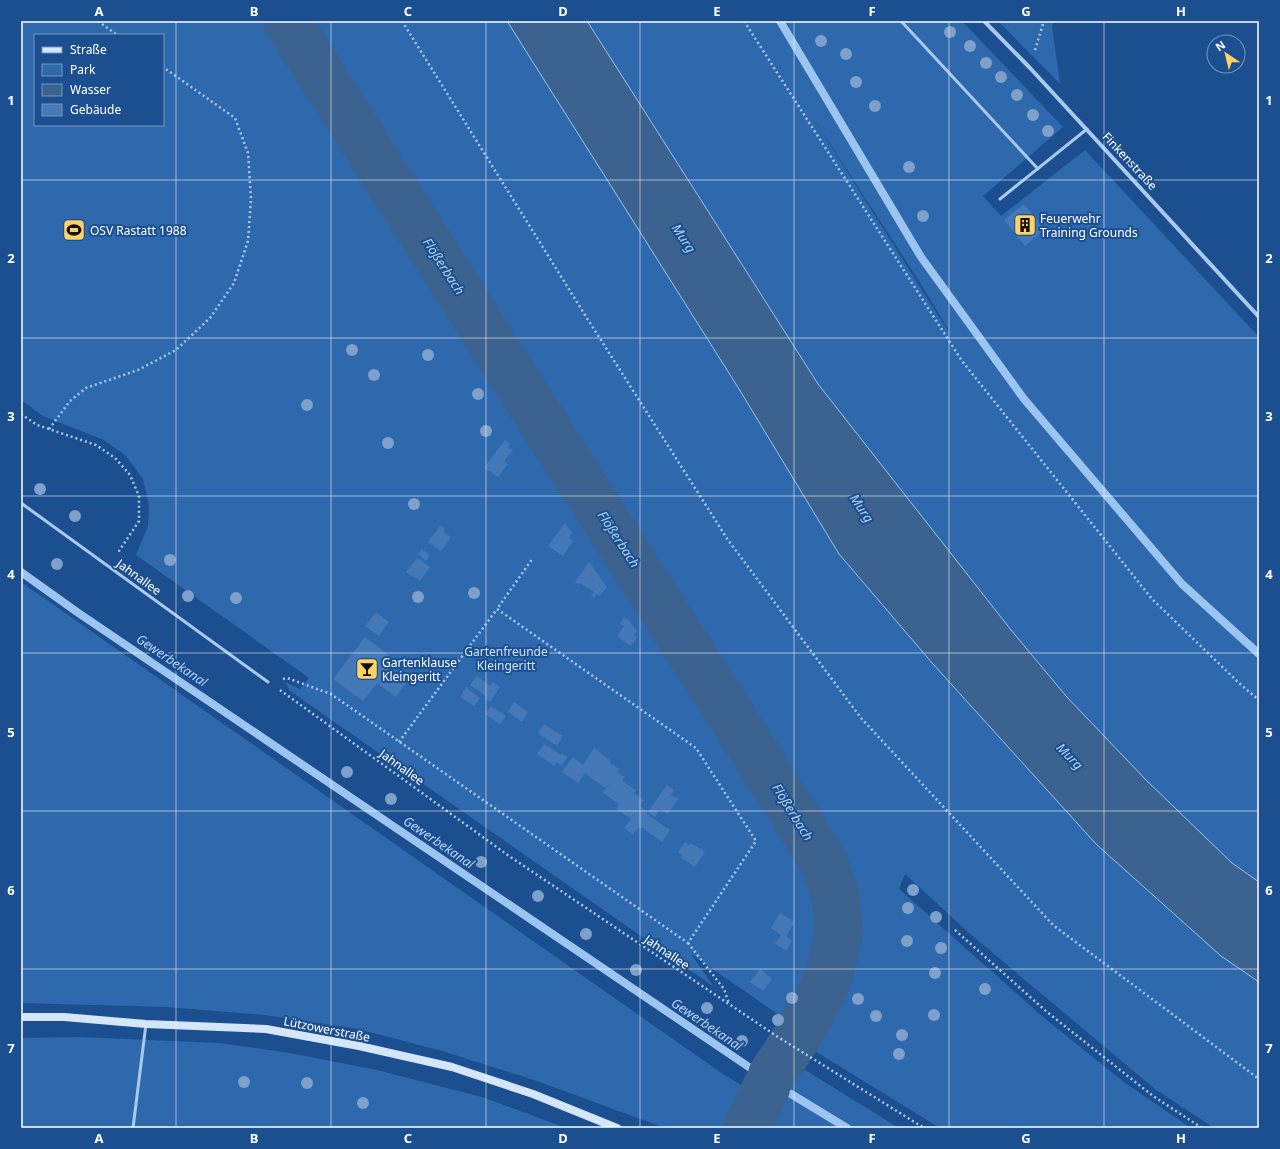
<svg xmlns="http://www.w3.org/2000/svg" width="1280" height="1149" viewBox="0 0 1280 1149" font-family="'Noto Sans',sans-serif">
<style>
.green{fill:#2e69ad;fill-rule:evenodd}
.water{fill:#3c6290;stroke:#9cc4f0}
.lines{fill:none;stroke-linecap:round;stroke-linejoin:round}
.stream{stroke:#9cc4f0;stroke-width:8}
.river{stroke:#3c6290;stroke-width:48}
.building{fill:#4478b7}
.path{stroke:#a9c9ee;stroke-width:2.5;stroke-dasharray:2 3;stroke-linecap:butt}
.service{stroke:#a9c9ee;stroke-width:3}
.minor{stroke:#a9c9ee;stroke-width:4}
.secondary{stroke:#d6e6fa;stroke-width:8}
.tree{fill:#7ea0ca}
.grid{fill:none;stroke:#fff;stroke-width:1;stroke-opacity:0.55}
.labels{text-anchor:middle;dominant-baseline:central;stroke-width:4;stroke-linejoin:round;paint-order:stroke}
.street-label{font-size:12px;fill:#fff;stroke:#1b4f8f}
.poi-label{font-size:12px;fill:#fff;stroke:#1b4f8f;text-anchor:start}
.park-label{font-size:12px;fill:#cfe3fa;stroke:#1b4f8f}
.water-label{font-size:13px;font-style:italic;fill:#b5d3f5;stroke:#1b4f8f}
.neatline{fill:none;stroke:#fff;stroke-width:1.5}
.grid-label{font-size:13px;text-anchor:middle;font-weight:bold;fill:#fff}
</style>
<rect width="100%" height="100%" fill="#1b4f8f"/>
<!-- green -->
<path class="green" d="M 21,21 L 279,21 L 786,815 L 816,869 L 827,902 L 832,928 L 828,955 L 818,984 L 795,1026 L 691,954 L 714,987 L 290,691 L 285,682 L 300,689 L 309,678 L 136,555 L 148,526 L 149,505 L 143,479 L 126,456 L 104,440 L 43,416 L 21,400 ZM 35,35 L 163,35 L 163,125 L 35,125 Z
M 298,21 L 507,21 L 739,389 L 839,554 L 933,664 L 1096,844 L 1221,956 L 1259,982 L 1259,1128 L 1214,1128 L 1155,1089 L 969,933 L 905,874 L 899,889 L 1043,1017 L 1125,1083 L 1191,1128 L 940,1128 L 805,1045 L 846,964 L 847,932 L 844,895 L 823,841 L 778,774 Z
M 587,21 L 962,21 L 1063,127 L 983,196 L 1001,216 L 1085,150 L 1259,337 L 1259,882 L 1232,863 L 1145,779 L 1066,696 L 1011,630 L 818,384 ZM 810,113 L 919,281 L 949,331 L 948,331 Z
M 998,21 L 1054,21 L 1052,26 L 1060,84 Z
M 21,582 L 720,1072 L 746,1088 L 722,1128 L 665,1128 L 537,1081 L 442,1051 L 358,1029 L 265,1015 L 166,1007 L 21,1003 Z
M 79,1037 L 220,1043 L 290,1053 L 377,1070 L 482,1097 L 566,1128 L 21,1128 L 21,1038 Z
M 797,1065 L 899,1128 L 768,1128 Z"/>
<!-- water -->
<path class="water" d="M 507,21 L 587,21 L 818,384 L 1011,630 L 1066,696 L 1145,779 L 1232,863 L 1259,882 L 1259,982 L 1221,956 L 1096,844 L 933,664 L 839,554 L 739,389 Z"/>
<g class="lines">
<!-- stream -->
<path class="stream" d="M 780,21 L 921,257 L 1024,399 L 1182,584 L 1259,654
M 21,572 L 77,612 L 768,1080 L 847,1128"/>
<!-- river -->
<path class="river" d="M 287,21 L 531,404 L 793,812 L 825,865 L 836,899 L 839,933 L 828,978 L 818,1000 L 795,1040 L 772,1075
M 747,1128 L 766,1088"/>
</g>
<!-- building -->
<path class="building" d="M 1024,204 L 1045,229 L 1025,246 L 1004,220 Z
M 505,440 L 510,444 L 508,447 L 513,450 L 504,461 L 508,464 L 498,477 L 484,468 Z
M 565,523 L 572,533 L 569,538 L 573,541 L 563,556 L 548,546 Z
M 441,525 L 445,528 L 443,532 L 451,537 L 441,551 L 428,542 Z
M 422,549 L 430,555 L 426,561 L 418,554 Z
M 417,558 L 430,567 L 420,581 L 406,572 Z
M 589,562 L 607,587 L 600,596 L 597,594 L 594,598 L 591,596 L 594,592 L 580,583 L 579,584 L 575,582 Z
M 376,612 L 389,622 L 379,636 L 365,626 Z
M 624,617 L 629,621 L 637,631 L 634,635 L 637,637 L 631,646 L 617,636 L 624,626 L 620,624 Z
M 365,637 L 394,659 L 390,663 L 386,660 L 382,665 L 406,683 L 396,697 L 377,683 L 363,701 L 333,679 Z
M 477,676 L 490,686 L 493,682 L 500,687 L 490,702 L 484,698 L 486,696 L 470,685 Z
M 466,687 L 480,698 L 474,706 L 460,697 Z
M 514,702 L 528,712 L 522,722 L 508,712 Z
M 491,706 L 506,716 L 500,724 L 485,714 Z
M 544,724 L 563,736 L 557,746 L 538,733 Z
M 544,744 L 561,755 L 562,753 L 568,757 L 561,766 L 557,762 L 554,766 L 537,754 Z
M 594,748 L 611,761 L 610,763 L 619,769 L 617,772 L 625,777 L 622,781 L 636,790 L 634,793 L 644,800 L 640,806 L 648,812 L 647,814 L 670,830 L 662,842 L 643,828 L 638,828 L 633,834 L 624,828 L 631,819 L 616,809 L 619,804 L 603,793 L 609,785 L 608,785 L 605,788 L 585,773 L 578,783 L 562,772 L 573,757 L 583,765 Z
M 667,785 L 674,790 L 671,795 L 678,799 L 668,814 L 660,809 L 655,817 L 648,812 Z
M 685,842 L 689,845 L 691,843 L 705,852 L 695,867 L 680,857 L 682,855 L 678,852 Z
M 780,913 L 795,922 L 786,936 L 792,941 L 786,951 L 775,943 L 781,935 L 771,928 Z
M 760,969 L 772,979 L 763,991 L 750,982 Z"/>
<g class="lines">
<!-- path -->
<path class="path" d="M 98,21 L 117,35
M 402,21 L 585,315 L 728,540 L 861,718 L 1053,925 L 1259,1079
M 744,21 L 962,361 L 1152,599 L 1240,684 L 1259,700
M 1035,50 L 1044,21
M 21,414 L 37,425 L 96,445 L 115,458 L 130,475 L 139,496 L 139,521 L 117,554
M 49,429 L 70,401 L 86,388 L 138,370 L 176,350 L 210,318 L 234,283 L 248,241 L 251,199 L 248,153 L 235,118 L 163,67
M 283,679 L 287,678 L 331,694 L 688,943 L 756,841 L 696,748 L 497,609 L 533,558
M 280,690 L 509,856 L 778,1037 L 924,1128
M 399,742 L 497,609
M 955,930 L 1047,1012 L 1153,1096 L 1202,1128
M 688,943 L 724,989 L 729,1004"/>
<!-- service -->
<path class="service" d="M 901,21 L 1038,169
M 1000,199 L 1087,129
M 21,503 L 268,682
M 133,1128 L 146,1024"/>
<!-- minor -->
<path class="minor" d="M 984,21 L 1030,68 L 1259,317"/>
<!-- secondary -->
<path class="secondary" d="M 21,1017 L 64,1017 L 146,1024 L 266,1029 L 359,1046 L 452,1067 L 533,1094 L 617,1128"/>
</g>
<!-- trees -->
<g class="tree">
<circle cx="950" cy="32" r="6"/>
<circle cx="821" cy="41" r="6"/>
<circle cx="970" cy="46" r="6"/>
<circle cx="846" cy="54" r="6"/>
<circle cx="986" cy="63" r="6"/>
<circle cx="1001" cy="77" r="6"/>
<circle cx="856" cy="82" r="6"/>
<circle cx="1017" cy="95" r="6"/>
<circle cx="875" cy="106" r="6"/>
<circle cx="1033" cy="115" r="6"/>
<circle cx="1048" cy="131" r="6"/>
<circle cx="909" cy="167" r="6"/>
<circle cx="923" cy="216" r="6"/>
<circle cx="352" cy="350" r="6"/>
<circle cx="428" cy="355" r="6"/>
<circle cx="374" cy="375" r="6"/>
<circle cx="478" cy="394" r="6"/>
<circle cx="307" cy="405" r="6"/>
<circle cx="486" cy="431" r="6"/>
<circle cx="388" cy="443" r="6"/>
<circle cx="40" cy="489" r="6"/>
<circle cx="414" cy="504" r="6"/>
<circle cx="75" cy="516" r="6"/>
<circle cx="170" cy="560" r="6"/>
<circle cx="57" cy="564" r="6"/>
<circle cx="474" cy="593" r="6"/>
<circle cx="188" cy="596" r="6"/>
<circle cx="418" cy="597" r="6"/>
<circle cx="236" cy="598" r="6"/>
<circle cx="347" cy="772" r="6"/>
<circle cx="391" cy="799" r="6"/>
<circle cx="481" cy="862" r="6"/>
<circle cx="913" cy="890" r="6"/>
<circle cx="538" cy="896" r="6"/>
<circle cx="908" cy="908" r="6"/>
<circle cx="936" cy="917" r="6"/>
<circle cx="586" cy="934" r="6"/>
<circle cx="907" cy="941" r="6"/>
<circle cx="941" cy="948" r="6"/>
<circle cx="636" cy="970" r="6"/>
<circle cx="935" cy="973" r="6"/>
<circle cx="985" cy="989" r="6"/>
<circle cx="792" cy="998" r="6"/>
<circle cx="858" cy="999" r="6"/>
<circle cx="707" cy="1008" r="6"/>
<circle cx="934" cy="1015" r="6"/>
<circle cx="876" cy="1016" r="6"/>
<circle cx="778" cy="1020" r="6"/>
<circle cx="902" cy="1035" r="6"/>
<circle cx="742" cy="1041" r="6"/>
<circle cx="899" cy="1054" r="6"/>
<circle cx="244" cy="1082" r="6"/>
<circle cx="307" cy="1083" r="6"/>
<circle cx="363" cy="1103" r="6"/>
</g>
<!-- grid -->
<path class="grid" d="M 176,21 L 176,1128M 331,21 L 331,1128M 486,21 L 486,1128M 640,21 L 640,1128M 794,21 L 794,1128M 949,21 L 949,1128M 1104,21 L 1104,1128M 21,180 L 1259,180M 21,338 L 1259,338M 21,496 L 1259,496M 21,653 L 1259,653M 21,811 L 1259,811M 21,969 L 1259,969"/>
<!-- icons -->
<defs>
<g id="building-square" transform="scale(1.15)"><rect x="-9" y="-9" width="18" height="18" rx="4" fill="#ffd166" stroke="#1b4f8f"/><path d="M-4-6H4V6H1V3H-1V6H-4ZM-2.5-4.3h1.7v1.8h-1.7ZM.8-4.3h1.7v1.8H.8ZM-2.5-1h1.7V.8h-1.7ZM.8-1h1.7V.8H.8Z" fill="#111"/></g>
<g id="stadium-square" transform="scale(1.15)"><rect x="-9" y="-9" width="18" height="18" rx="4" fill="#ffd166" stroke="#1b4f8f"/><path d="M0-5a6.5 5 0 1 0 0 10a6.5 5 0 1 0 0-10ZM-3.5-1.8h7v3.6h-7Z" fill="#111"/></g>
<g id="bar-square" transform="scale(1.15)"><rect x="-9" y="-9" width="18" height="18" rx="4" fill="#ffd166" stroke="#1b4f8f"/><path d="M-6-5H6L.8 .8V4.5H3.5V6h-7V4.5H-.8V.8Z" fill="#111"/></g>
</defs>
<g fill-rule="evenodd">
<use href="#building-square" x="1025" y="225"/>
<use href="#stadium-square" x="74" y="230"/>
<use href="#bar-square" x="367" y="669"/>
</g>
<g class="labels">
<!-- street labels -->
<g class="street-label">
<text transform="translate(1130 161) rotate(47)">Finkenstraße</text>
<text transform="translate(139 577) rotate(36)">Jahnallee</text>
<text transform="translate(402 767) rotate(36)">Jahnallee</text>
<text transform="translate(667 952) rotate(34)">Jahnallee</text>
<text transform="translate(327 1029) rotate(11)">Lützowerstraße</text>
</g>
<!-- poi labels -->
<g class="poi-label">
<text x="1040" y="218">Feuerwehr<tspan x="1040" dy="14">Training Grounds</tspan></text>
<text x="90" y="230">OSV Rastatt 1988</text>
<text x="382" y="662">Gartenklause<tspan x="382" dy="14">Kleingeritt</tspan></text>
</g>
<!-- park labels -->
<g class="park-label">
<text x="506" y="651">Gartenfreunde<tspan x="506" dy="14">Kleingeritt</tspan></text>
</g>
<!-- water labels -->
<g class="water-label">
<text transform="translate(684 238) rotate(57)">Murg</text>
<text transform="translate(444 266) rotate(57)">Flößerbach</text>
<text transform="translate(862 508) rotate(56)">Murg</text>
<text transform="translate(619 539) rotate(57)">Flößerbach</text>
<text transform="translate(172 660) rotate(34)">Gewerbekanal</text>
<text transform="translate(1070 756) rotate(45)">Murg</text>
<text transform="translate(793 812) rotate(58)">Flößerbach</text>
<text transform="translate(439 842) rotate(34)">Gewerbekanal</text>
<text transform="translate(707 1024) rotate(34)">Gewerbekanal</text>
</g>
</g>
<!-- border -->
<rect width="1280" height="1149" fill="none" stroke="#1b4f8f" stroke-width="44"/>
<!-- legend -->
<rect x="34" y="34" width="130" height="92" fill="#1b4f8f" stroke="#7695bc"/>
<rect x="42" y="47" width="20" height="6" fill="#d6e6fa" stroke="#7695bc"/>
<text x="70" y="54" font-size="12" fill="#ffffff">Straße</text>
<rect x="42" y="64" width="20" height="12" fill="#2e69ad" stroke="#7695bc"/>
<text x="70" y="74" font-size="12" fill="#ffffff">Park</text>
<rect x="42" y="84" width="20" height="12" fill="#3c6290" stroke="#7695bc"/>
<text x="70" y="94" font-size="12" fill="#ffffff">Wasser</text>
<rect x="42" y="104" width="20" height="12" fill="#4478b7" stroke="#7695bc"/>
<text x="70" y="114" font-size="12" fill="#ffffff">Gebäude</text>
<!-- north arrow -->
<g transform="translate(1226 54) rotate(325)"><circle r="19" fill="#1b4f8f" stroke="#7695bc"/>
<path d="M0-3L7 15L0 10L-7 15Z" fill="#ffd166"/>
<text y="-6" font-size="11" font-weight="bold" text-anchor="middle" fill="#ffffff">N</text>
</g>
<rect x="22" y="22" width="1236" height="1105" class="neatline"/>
<g class="grid-label">
<text x="99" y="16">A</text>
<text x="254" y="16">B</text>
<text x="408" y="16">C</text>
<text x="563" y="16">D</text>
<text x="717" y="16">E</text>
<text x="872" y="16">F</text>
<text x="1026" y="16">G</text>
<text x="1181" y="16">H</text>
<text x="11" y="105">1</text>
<text x="1269" y="105">1</text>
<text x="11" y="263">2</text>
<text x="1269" y="263">2</text>
<text x="11" y="421">3</text>
<text x="1269" y="421">3</text>
<text x="11" y="579">4</text>
<text x="1269" y="579">4</text>
<text x="11" y="737">5</text>
<text x="1269" y="737">5</text>
<text x="11" y="895">6</text>
<text x="1269" y="895">6</text>
<text x="11" y="1053">7</text>
<text x="1269" y="1053">7</text>
<text x="99" y="1143">A</text>
<text x="254" y="1143">B</text>
<text x="408" y="1143">C</text>
<text x="563" y="1143">D</text>
<text x="717" y="1143">E</text>
<text x="872" y="1143">F</text>
<text x="1026" y="1143">G</text>
<text x="1181" y="1143">H</text>
</g>
</svg>
